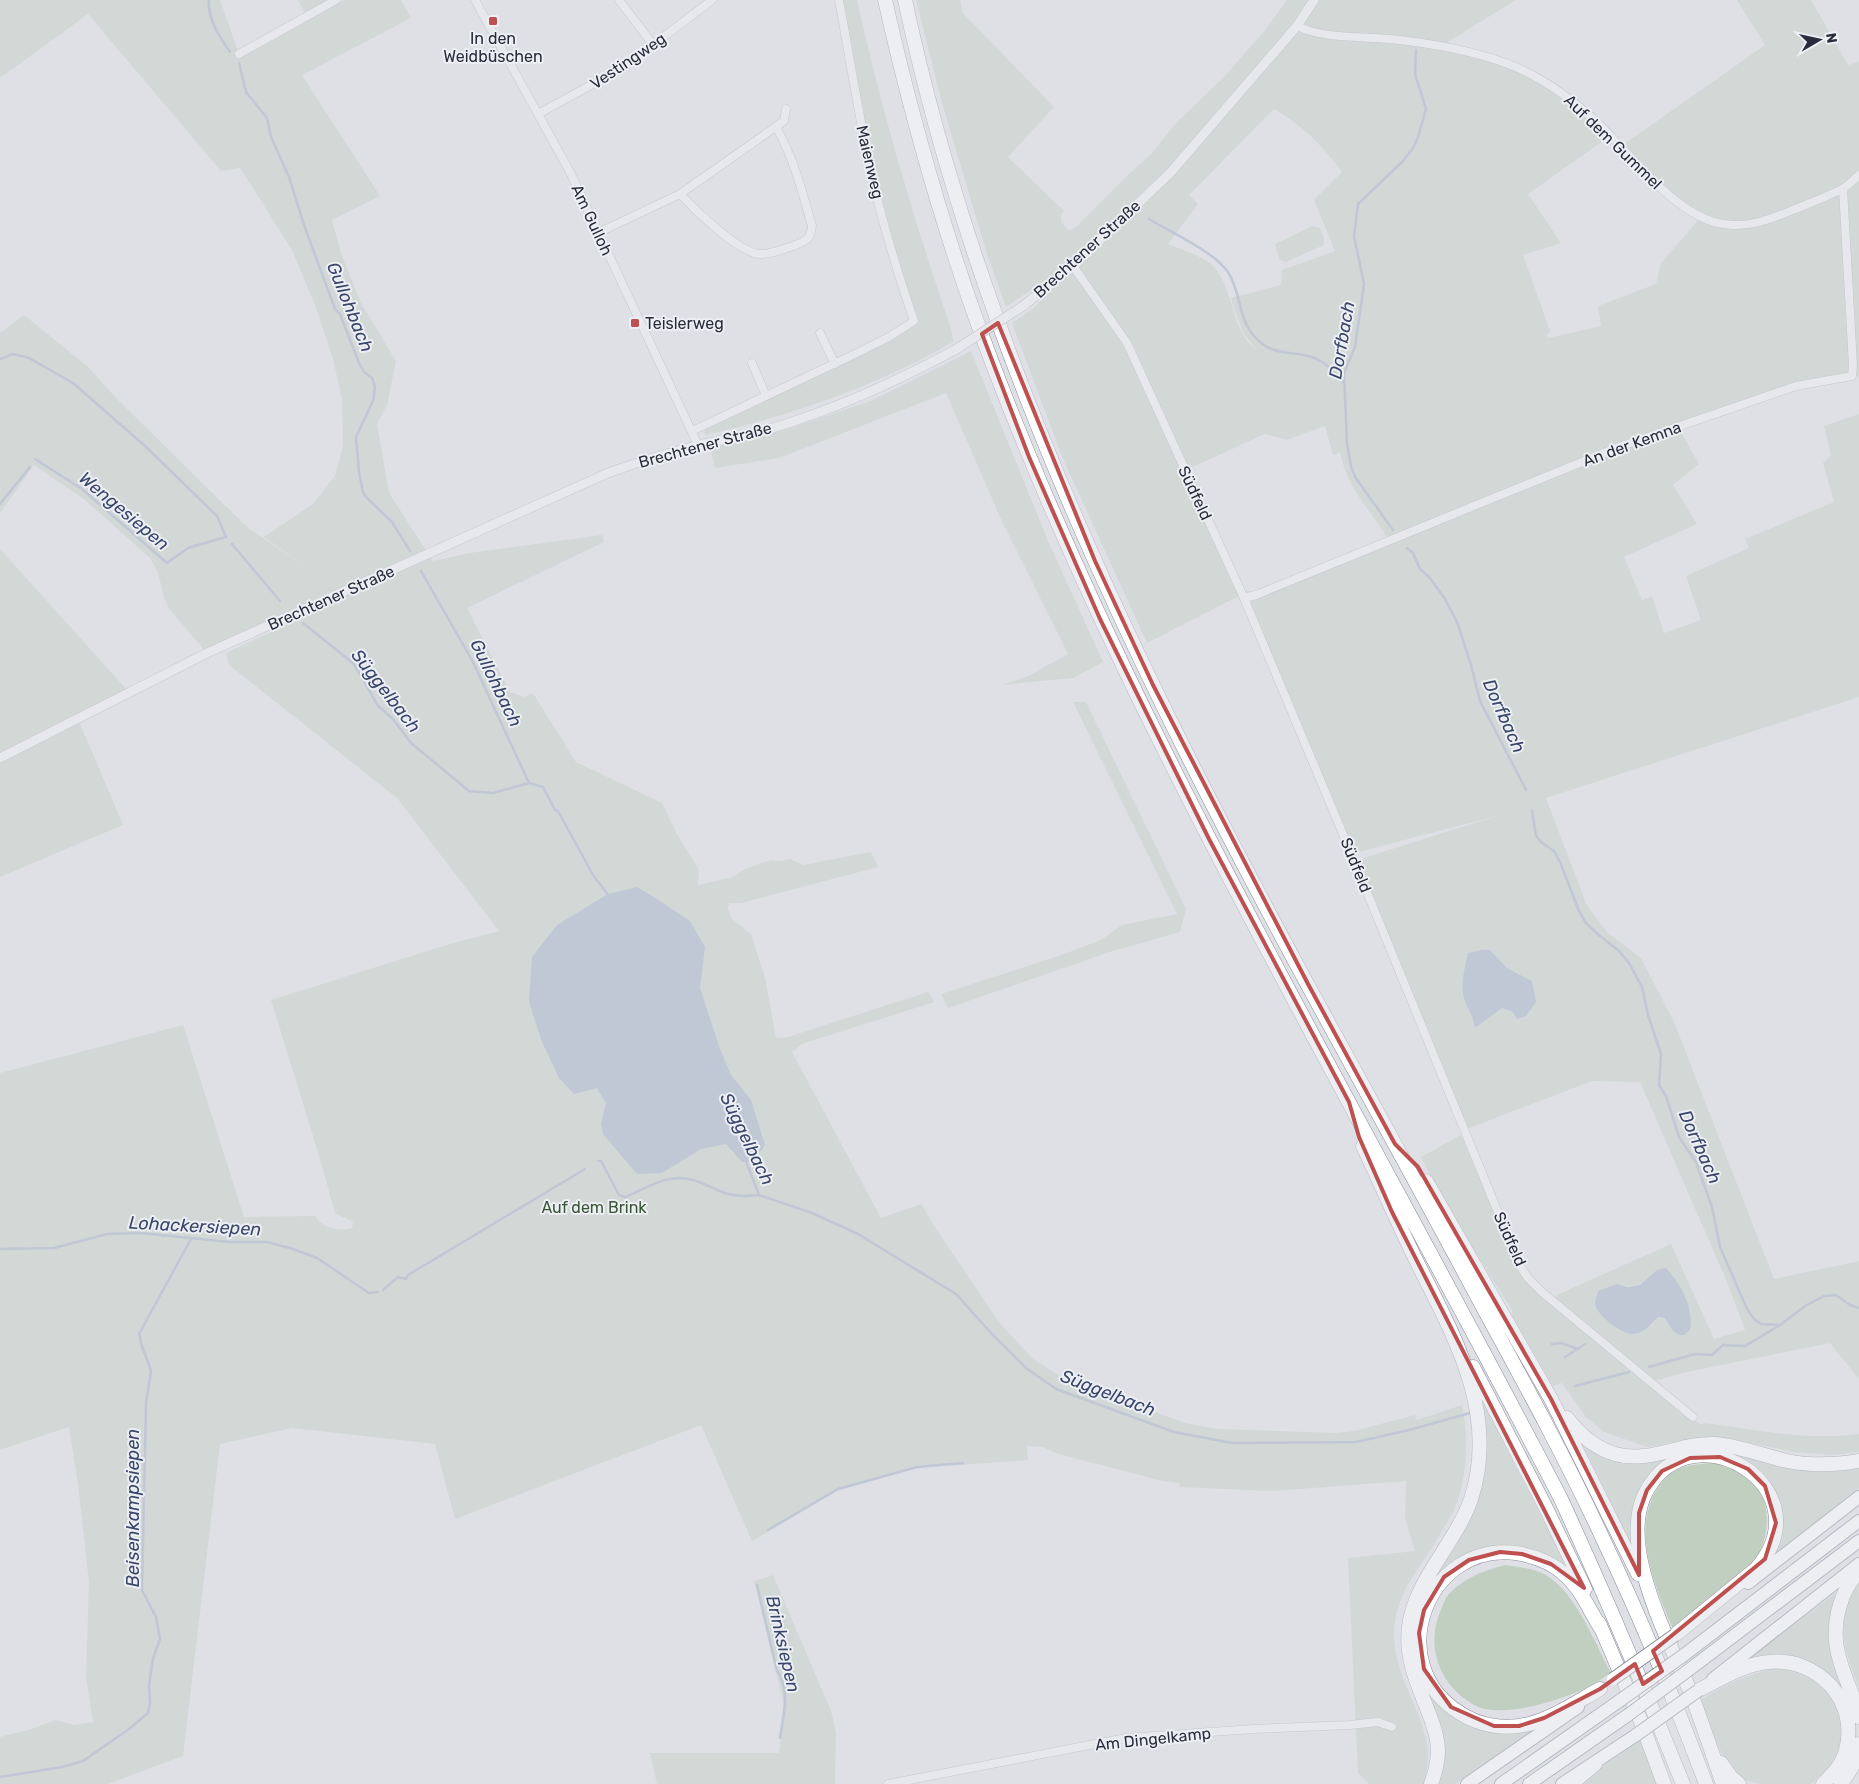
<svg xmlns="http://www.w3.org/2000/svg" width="1859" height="1784" viewBox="0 0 1859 1784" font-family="Rubik,sans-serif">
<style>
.green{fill:#c1cfc0;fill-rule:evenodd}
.water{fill:#9ca9c2}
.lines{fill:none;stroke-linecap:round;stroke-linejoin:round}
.stream{stroke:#9ca9c2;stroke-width:2.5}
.minor-casing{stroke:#a8aab3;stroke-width:9}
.tertiary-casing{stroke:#a8aab3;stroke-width:10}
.trunk-casing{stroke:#878c9a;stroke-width:14}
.motorway-casing{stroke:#878c9a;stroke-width:15}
.minor{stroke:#f0f1f4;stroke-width:8}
.tertiary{stroke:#f0f1f4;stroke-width:9}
.trunk{stroke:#fff;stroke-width:12}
.motorway{stroke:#fff;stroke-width:14}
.tertiary-bridge-casing{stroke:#a8aab3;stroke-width:10;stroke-linecap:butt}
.trunk-bridge-casing{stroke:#878c9a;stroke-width:14;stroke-linecap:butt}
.tertiary-bridge{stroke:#f0f1f4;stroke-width:9}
.trunk-bridge{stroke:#fff;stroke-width:12}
.marked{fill:none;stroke:#be5050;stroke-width:4;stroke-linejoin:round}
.poi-dot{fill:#be5050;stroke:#edeff4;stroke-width:2}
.labels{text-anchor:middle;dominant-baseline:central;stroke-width:4;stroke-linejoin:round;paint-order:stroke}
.poi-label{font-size:16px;fill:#292d3b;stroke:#edeff4}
.street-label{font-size:16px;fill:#292d3b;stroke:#edeff4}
.park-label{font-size:16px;fill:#395538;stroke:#edeff4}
.water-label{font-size:18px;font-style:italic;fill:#38476a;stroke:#edeff4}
</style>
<rect width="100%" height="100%" fill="#dee0e6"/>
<!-- green -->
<path class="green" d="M 0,0 L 220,0 L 239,54 L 308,19 L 298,0 L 334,0 L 337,4 L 344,0 L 401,0 L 411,18 L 302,75 L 380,196 L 332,220 L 341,253 L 360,301 L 396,361 L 387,405 L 377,424 L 389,493 L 433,561 L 470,553 L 602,535 L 604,542 L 467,608 L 510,692 L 524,697 L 533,693 L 576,762 L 662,803 L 677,834 L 699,870 L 698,885 L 733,877 L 747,868 L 771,860 L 781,861 L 790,859 L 803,865 L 871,852 L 878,867 L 741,903 L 729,903 L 728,908 L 731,918 L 751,934 L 765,978 L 776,1038 L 788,1037 L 928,992 L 934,1002 L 802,1044 L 792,1052 L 881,1218 L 922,1204 L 932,1223 L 998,1321 L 1033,1359 L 1060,1376 L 1085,1387 L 1186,1423 L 1217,1429 L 1335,1433 L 1354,1431 L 1415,1415 L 1417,1420 L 1462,1405 C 1468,1433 1468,1474 1457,1502 C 1453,1513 1446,1525 1439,1536 C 1420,1569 1395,1592 1394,1634 C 1394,1673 1418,1703 1426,1739 C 1430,1754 1427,1769 1425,1784 L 1368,1784 L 1368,1783 L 1358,1773 L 1348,1558 L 1415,1551 L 1405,1518 L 1406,1481 L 1273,1491 L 1179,1487 L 1180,1483 L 1163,1481 L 1055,1453 L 1043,1447 L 1027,1446 L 1028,1460 L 917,1468 L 836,1491 L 752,1541 L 701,1425 L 455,1519 L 435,1444 L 292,1428 L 220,1444 L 183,1756 L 108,1784 L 0,1784 L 0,1737 L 31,1729 L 56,1720 L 74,1725 L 93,1722 L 86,1677 L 89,1582 L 78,1484 L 69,1427 L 0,1450 L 0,1073 L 183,1025 L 244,1217 L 315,1216 C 323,1228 337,1232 352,1228 L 353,1222 L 335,1213 L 318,1152 L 271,1000 L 453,943 L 499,931 L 397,798 L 229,665 L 226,653 L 288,624 L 282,620 L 207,653 L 170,610 L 164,598 L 158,572 L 150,558 L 85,500 L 34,465 L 0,513 L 0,333 L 24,315 L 87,366 L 116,398 L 247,527 L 306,567 L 264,537 L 313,504 L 335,476 L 343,446 L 342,399 L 333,359 L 315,305 L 292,250 L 240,168 L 221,171 L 88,14 L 0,78 Z
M 839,0 L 857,0 C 882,113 915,223 952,332 L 953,342 C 875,387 792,415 705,435 L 704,424 L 855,354 L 913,321 L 873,179 Z
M 916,0 L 960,0 L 963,13 L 1054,107 L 1008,157 L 1064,211 L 1061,215 L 1061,222 L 1068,230 L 1073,229 L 1078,225 L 1127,176 L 1151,154 L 1176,123 L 1224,77 L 1266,29 L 1287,0 L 1516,0 L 1441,46 L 1479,55 L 1549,84 L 1610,136 L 1528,194 L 1561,243 L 1523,255 L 1550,331 L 1547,335 L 1548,338 L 1601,326 L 1598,306 L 1656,284 L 1661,263 L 1701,217 L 1694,213 L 1620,147 L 1765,45 L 1737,0 L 1811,0 L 1848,65 L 1859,62 L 1859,376 L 1796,386 L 1678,427 L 1699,464 L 1673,485 L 1697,524 L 1624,557 L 1642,600 L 1652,596 L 1664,633 L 1701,620 L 1686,576 L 1749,548 L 1745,539 L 1834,502 L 1823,463 L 1831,455 L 1824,426 L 1859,414 L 1859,697 L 1546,798 L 1587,906 L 1608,933 L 1641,958 L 1674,1022 L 1774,1279 L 1859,1261 L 1859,1379 L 1830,1343 L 1682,1373 L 1655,1381 L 1636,1365 L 1631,1366 L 1683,1412 L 1700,1424 L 1706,1423 C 1757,1430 1808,1441 1859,1434 L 1859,1452 L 1831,1455 L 1794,1452 L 1727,1438 L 1704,1437 L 1647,1447 L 1604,1432 L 1586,1417 L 1562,1383 L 1553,1386 L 1511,1314 L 1513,1312 L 1450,1211 L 1421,1157 L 1461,1135 L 1518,1269 L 1532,1288 L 1548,1301 L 1559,1294 L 1671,1244 L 1714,1339 L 1745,1330 L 1727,1282 L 1640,1082 L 1592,1081 L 1467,1129 L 1357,860 L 1500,815 L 1355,853 L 1245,591 L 1260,591 L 1389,540 C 1370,510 1347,488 1340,452 L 1333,455 L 1325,426 L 1287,440 L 1265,434 L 1186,470 L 1134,346 L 1080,274 L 1124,344 L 1239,596 L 1147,643 L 1063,459 L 1012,323 L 1035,307 L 1072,267 L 1020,297 L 1006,307 L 987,254 L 942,103 ZM 1274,109 C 1303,126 1322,145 1342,172 L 1314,200 L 1335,251 L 1282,270 L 1281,285 L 1231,298 L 1243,333 L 1256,349 C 1232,333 1234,291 1215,268 C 1208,258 1180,249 1168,244 L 1198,204 L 1189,195 ZM 1490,950 L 1507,968 L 1532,981 L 1513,1012 L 1502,1008 L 1475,1028 L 1473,1016 ZM 1648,1279 L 1673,1331 L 1663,1318 L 1658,1317 L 1651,1326 L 1635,1334 L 1617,1284 C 1629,1287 1638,1287 1648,1279 Z
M 1312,226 L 1320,228 L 1324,239 L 1324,245 L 1286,262 L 1280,260 L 1275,244 Z
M 971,351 L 1048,541 L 1103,662 L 1073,678 L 1002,685 L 1028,676 L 1068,654 L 1001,519 L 946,393 L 779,458 L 715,468 L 710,448 L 788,429 L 873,400 Z
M 0,549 L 129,692 L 78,719 L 123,825 L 0,877 Z
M 1073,702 L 1086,702 L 1186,909 L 1180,932 L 1113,951 L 948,1008 L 941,994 L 1056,957 L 1101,940 L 1122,925 L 1177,914 Z
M 1479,1395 L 1569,1570 C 1543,1551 1514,1542 1483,1551 C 1398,1576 1390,1695 1474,1726 C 1483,1729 1494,1732 1504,1732 C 1514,1732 1524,1730 1534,1728 L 1535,1729 L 1455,1784 L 1438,1784 C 1460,1720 1403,1683 1414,1622 C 1420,1587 1448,1560 1464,1529 C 1487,1488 1486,1440 1479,1395 Z
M 1581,1441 L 1600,1452 L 1697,1449 L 1859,1465 L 1859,1488 L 1776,1553 L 1779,1540 L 1770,1486 L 1763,1473 L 1751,1463 L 1724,1451 L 1661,1466 L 1649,1477 L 1640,1490 L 1633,1548 Z
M 1714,1463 C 1720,1465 1727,1466 1733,1468 C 1772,1486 1774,1526 1756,1560 L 1673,1629 C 1655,1587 1631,1531 1657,1489 C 1662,1482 1668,1474 1676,1470 C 1688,1464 1701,1464 1714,1463 Z
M 1505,1565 C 1518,1567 1534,1568 1546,1575 C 1577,1594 1594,1642 1611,1673 C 1602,1678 1594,1685 1585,1689 C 1557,1700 1515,1715 1485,1709 C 1478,1708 1471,1703 1465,1699 C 1437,1678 1427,1644 1440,1612 C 1442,1607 1444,1602 1446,1598 C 1460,1579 1483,1571 1505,1565 Z
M 773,1575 L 831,1711 L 836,1732 L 835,1784 L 657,1784 L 650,1753 L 779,1753 L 785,1709 L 754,1581 Z
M 1859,1583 L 1859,1687 C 1846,1656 1836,1629 1851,1597 C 1853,1592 1855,1587 1859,1583 Z
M 1841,1589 L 1834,1605 L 1855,1714 L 1857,1731 L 1855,1747 L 1837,1784 L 1831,1784 L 1839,1776 L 1846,1696 C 1838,1683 1829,1672 1816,1666 C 1807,1662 1759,1662 1745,1661 Z
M 1771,1669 C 1781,1669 1792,1669 1802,1672 C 1842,1685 1853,1739 1828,1770 C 1823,1775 1817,1782 1810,1784 C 1800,1784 1786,1784 1776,1784 C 1759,1784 1747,1784 1734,1772 C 1719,1755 1709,1722 1700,1700 C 1723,1686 1745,1675 1771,1669 Z
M 1642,1739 L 1658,1784 L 1577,1784 Z"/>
<!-- water -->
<path class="water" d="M 637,887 L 657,899 L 690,921 L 705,947 L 700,988 L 720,1049 L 731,1075 L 751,1100 L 765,1145 L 753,1162 L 742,1162 L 726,1144 L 701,1149 L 662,1173 L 637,1174 L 603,1134 L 601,1123 L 606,1103 L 597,1088 L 574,1094 L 559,1078 L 542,1042 L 529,1002 L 532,957 L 557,925 L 608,894 Z
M 1482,950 L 1490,950 L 1507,968 L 1532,981 L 1536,1002 L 1526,1016 L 1517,1019 L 1513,1012 L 1502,1008 L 1475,1028 C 1473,1014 1467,1009 1464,998 C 1460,983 1465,968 1468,953 Z
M 1666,1268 C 1681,1284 1694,1308 1690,1330 L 1684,1335 L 1679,1335 L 1673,1331 L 1664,1318 L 1658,1317 C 1652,1324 1643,1334 1633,1334 C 1621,1334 1596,1315 1595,1303 C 1595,1299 1598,1294 1598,1291 L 1617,1284 L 1628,1287 L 1640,1285 L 1657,1270 Z"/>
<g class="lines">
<!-- stream -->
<path class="stream" d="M 209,0 C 207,18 220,38 230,52
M 239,63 L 246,92 L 267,118 L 271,137 L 289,177 L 304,225 L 335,309 L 340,314 L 359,363 L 364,372 L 372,378 L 375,387 L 373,401 L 356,437 L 359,472 L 363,492 L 367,498 L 392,522 L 410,551
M 1149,219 C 1172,233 1213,251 1228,272 C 1243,295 1236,322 1261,343 C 1274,354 1293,352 1308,356 C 1324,360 1334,371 1344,383
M 0,359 L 13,354 L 29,358 L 73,383 L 145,446 L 217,516 L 226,537 L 188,548 L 167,563 L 82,489 L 35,459
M 0,504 L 30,467
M 1393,530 L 1355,477 L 1351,466 L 1347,444 L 1344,373 L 1355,347 L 1364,284 L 1354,236 L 1358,204 L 1403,161 L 1413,148 L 1418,137 L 1426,109 L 1415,74 L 1416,50
M 232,544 L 280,601
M 1407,548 L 1413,553 L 1420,569 L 1430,578 L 1445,599 L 1457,622 L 1471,665 L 1480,701 L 1526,790
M 421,571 L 473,662 L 529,783
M 303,623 L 354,664 L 378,706 L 393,719 L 411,743 L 469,791 L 493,793 L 529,783 L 543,787 L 555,810 L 558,811 L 593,875 L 609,896
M 1532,811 L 1536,836 L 1541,842 L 1554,851 L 1560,862 L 1579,911 L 1586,923 L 1600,936 L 1619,951 L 1629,963 L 1642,987 L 1648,1015 L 1661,1054 L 1659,1085 L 1666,1096 L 1679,1137 L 1696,1162 L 1712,1207 L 1720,1247 L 1747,1309 L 1754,1319 L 1761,1324 L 1780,1325
M 745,1159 L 759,1195 L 812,1213 L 858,1234 L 956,1294 L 990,1332 L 1026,1368 L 1056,1389 L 1174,1432 L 1232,1443 L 1356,1442 L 1409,1430 L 1470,1413
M 598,1161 L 601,1161 L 619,1195 L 625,1197 C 642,1190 661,1178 680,1178 C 697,1178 712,1189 728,1194 C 738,1197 748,1196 759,1195
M 0,1249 L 54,1248 L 107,1234 L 140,1233 L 230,1242 L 267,1242 L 290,1248 L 317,1258 L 369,1293 L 378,1292
M 383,1290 L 398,1277 L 406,1279 L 408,1275 L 585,1169
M 1552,1344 L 1561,1343 L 1578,1349
M 1565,1357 L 1585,1344
M 1649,1367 L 1695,1354 L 1712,1355 L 1723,1345 L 1745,1346 L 1780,1325 L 1805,1306 L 1824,1296 L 1836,1295 L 1850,1305 L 1859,1308
M 1575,1386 L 1629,1372
M 768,1530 L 838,1489 L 917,1467 L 963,1463
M 757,1585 L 777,1671 C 791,1690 783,1717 780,1738
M 0,1777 L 62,1767 L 83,1761 L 129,1729 L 148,1713 L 150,1703 L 149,1685 L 153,1659 L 160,1639 L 156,1617 L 142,1590 L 146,1403 L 151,1371 L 141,1343 L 139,1334 L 191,1239"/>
<!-- minor casing -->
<g class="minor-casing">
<path id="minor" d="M 475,0 L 570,172 L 698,445
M 619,0 L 654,46
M 1297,26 C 1323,39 1361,36 1390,39 C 1429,43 1471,50 1508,64 C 1543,77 1572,99 1599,124 C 1632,156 1677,218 1724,224 C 1749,228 1770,219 1793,210 C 1809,203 1827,197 1842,189 C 1848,186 1854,179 1859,175
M 239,54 L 336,0
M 538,114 L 624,67 L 712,0
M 680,194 C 694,209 738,252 759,254 C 769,255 783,249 793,246 C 805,241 811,240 812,226 C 802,192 794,158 776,127
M 598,233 L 680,194 L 784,121 L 786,109
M 1073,266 L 1127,343 L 1244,598 L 1353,858 L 1520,1266 L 1528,1278 L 1543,1293 L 1693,1417
M 820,333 L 835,364
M 752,363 L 766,396
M 692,431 L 855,354 L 889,337 L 914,321 C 898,274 883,225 872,177 C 859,118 850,59 839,0
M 1244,598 L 1256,595 L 1616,448 L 1796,386 L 1852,376 L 1853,365 L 1843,189
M 888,1784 L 1126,1738 L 1253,1729 L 1350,1725 L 1378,1722 L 1392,1727"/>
</g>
<!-- tertiary casing -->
<g class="tertiary-casing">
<path id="tertiary" d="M 1023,306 L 1073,266 L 1171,172 L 1297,26 L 1314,0
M 0,758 L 207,653 L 608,473 C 638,462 668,453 699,445 C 721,440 744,436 766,430 C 834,410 893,383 955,350"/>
</g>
<!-- trunk casing -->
<g class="trunk-casing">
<path id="trunk" d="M 1748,1583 L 1859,1497
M 1684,1655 L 1859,1521
M 1690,1669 L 1859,1541
M 1713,1679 L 1859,1564
M 1467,1784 L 1578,1707
M 1501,1784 L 1622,1699
M 1529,1784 L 1628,1715
M 1562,1784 L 1636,1735"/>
</g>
<!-- motorway casing -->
<g class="motorway-casing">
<path id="motorway" d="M 885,0 C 913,124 948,247 993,365 C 1072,572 1171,769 1275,964 C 1369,1142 1467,1318 1560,1497 C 1604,1592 1644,1687 1683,1784
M 905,0 C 979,349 1142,679 1311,991 C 1369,1097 1428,1204 1485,1311 C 1526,1386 1567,1461 1603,1539 C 1641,1619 1675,1701 1706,1784
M 1363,1146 C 1380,1182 1396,1219 1414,1256 C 1451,1331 1500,1411 1471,1499 C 1456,1543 1414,1581 1409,1627 C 1405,1657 1417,1683 1428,1711 C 1433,1723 1438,1737 1438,1751 C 1438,1762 1435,1773 1431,1784
M 1426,1181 L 1551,1399 L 1638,1574
M 1473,1367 L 1543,1502 L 1585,1589
M 1567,1418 C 1579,1434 1595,1448 1615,1454 C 1649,1464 1682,1442 1716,1444 C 1740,1446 1764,1456 1787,1461 C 1811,1466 1835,1465 1859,1461
M 1859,1572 C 1850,1580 1843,1594 1840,1605 C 1831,1635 1837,1656 1848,1684 C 1852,1695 1858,1706 1859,1717
M 1599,1623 L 1640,1719 L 1664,1784
M 1675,1635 L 1756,1569 C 1826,1489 1694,1407 1647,1490 C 1616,1544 1669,1639 1690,1691 C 1702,1722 1712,1753 1723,1784
M 1600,1689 C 1578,1701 1553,1718 1529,1724 C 1505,1730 1480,1726 1460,1713 C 1382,1665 1425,1542 1516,1553 C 1534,1556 1551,1562 1564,1574 C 1581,1588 1590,1612 1602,1630
M 1699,1690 C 1721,1679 1744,1664 1769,1662 C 1819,1657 1859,1702 1846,1750 C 1843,1764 1833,1774 1823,1784
M 1721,1763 L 1731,1777 L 1739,1784
M 1571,1784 L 1595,1764
M 1841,1784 L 1852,1767 L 1859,1744"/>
</g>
<!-- minor -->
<use href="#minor" class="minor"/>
<!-- tertiary -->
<use href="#tertiary" class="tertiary"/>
<!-- trunk -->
<use href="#trunk" class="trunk"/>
<!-- motorway -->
<use href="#motorway" class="motorway"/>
<!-- tertiary-bridge casing -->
<g class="tertiary-bridge-casing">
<path id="tertiary-bridge" d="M 955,350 L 1023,306"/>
</g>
<!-- trunk-bridge casing -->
<g class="trunk-bridge-casing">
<path id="trunk-bridge" d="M 1613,1679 L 1675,1635
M 1622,1699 L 1684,1655
M 1628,1715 L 1690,1669
M 1636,1735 L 1699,1690"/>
</g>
<!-- tertiary-bridge -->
<use href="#tertiary-bridge" class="tertiary-bridge"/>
<!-- trunk-bridge -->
<use href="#trunk-bridge" class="trunk-bridge"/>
</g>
<!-- marked area -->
<path d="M0 0H1859V1784H0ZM 998,323 L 1095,561 L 1153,685 L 1308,984 L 1395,1144 L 1418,1167 L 1551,1399 L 1639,1575 L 1639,1513 L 1647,1490 L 1662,1471 L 1690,1458 L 1720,1457 L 1748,1469 L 1765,1486 L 1776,1523 L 1765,1559 L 1653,1651 L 1662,1671 L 1643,1684 L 1635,1664 L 1600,1689 L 1544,1718 L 1519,1726 L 1494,1726 L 1451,1707 L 1424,1669 L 1419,1633 L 1424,1610 L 1444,1577 L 1469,1560 L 1500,1552 L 1522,1554 L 1551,1564 L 1584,1588 L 1392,1212 L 1359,1137 L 1349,1102 L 1209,839 L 1100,619 L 1029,457 L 982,334 Z" fill="#dee0e6" fill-opacity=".55" fill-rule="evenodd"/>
<path class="marked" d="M 998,323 L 1095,561 L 1153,685 L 1308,984 L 1395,1144 L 1418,1167 L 1551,1399 L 1639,1575 L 1639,1513 L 1647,1490 L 1662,1471 L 1690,1458 L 1720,1457 L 1748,1469 L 1765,1486 L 1776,1523 L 1765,1559 L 1653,1651 L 1662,1671 L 1643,1684 L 1635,1664 L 1600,1689 L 1544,1718 L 1519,1726 L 1494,1726 L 1451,1707 L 1424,1669 L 1419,1633 L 1424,1610 L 1444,1577 L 1469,1560 L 1500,1552 L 1522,1554 L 1551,1564 L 1584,1588 L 1392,1212 L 1359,1137 L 1349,1102 L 1209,839 L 1100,619 L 1029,457 L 982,334 Z"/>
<!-- markers -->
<g class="poi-dot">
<rect x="488" y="16" width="10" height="10" rx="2.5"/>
<rect x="630" y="318" width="10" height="10" rx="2.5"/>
</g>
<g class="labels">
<!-- poi labels -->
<g class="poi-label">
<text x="493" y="38">In den<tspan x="493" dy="18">Weidbüschen</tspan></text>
<text x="645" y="323" text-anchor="start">Teislerweg</text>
</g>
<!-- street labels -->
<g class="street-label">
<text transform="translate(628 61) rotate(-34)">Vestingweg</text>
<text transform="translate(1613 142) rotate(44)">Auf dem Gummel</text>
<text transform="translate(870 162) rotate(77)">Maienweg</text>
<text transform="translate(592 220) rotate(65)">Am Gulloh</text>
<text transform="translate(1087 249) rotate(-42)">Brechtener Straße</text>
<text transform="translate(1632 444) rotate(-20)">An der Kemna</text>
<text transform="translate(705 445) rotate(-15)">Brechtener Straße</text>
<text transform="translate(1195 493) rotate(65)">Südfeld</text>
<text transform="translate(331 598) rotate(-24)">Brechtener Straße</text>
<text transform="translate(1356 865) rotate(68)">Südfeld</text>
<text transform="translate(1510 1239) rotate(66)">Südfeld</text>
<text transform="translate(1153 1739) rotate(-6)">Am Dingelkamp</text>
</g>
<!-- park labels -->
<g class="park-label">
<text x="594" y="1207">Auf dem Brink</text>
</g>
<!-- water labels -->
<g class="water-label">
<text transform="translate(350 307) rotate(68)">Gullohbach</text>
<text transform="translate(1342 340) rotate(-80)">Dorfbach</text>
<text transform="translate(124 511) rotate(40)">Wengesiepen</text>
<text transform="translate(496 683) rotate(64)">Gullohbach</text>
<text transform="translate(386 691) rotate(52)">Süggelbach</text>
<text transform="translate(1504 716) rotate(66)">Dorfbach</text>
<text transform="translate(747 1139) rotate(64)">Süggelbach</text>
<text transform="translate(1700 1147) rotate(66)">Dorfbach</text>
<text transform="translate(195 1226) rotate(3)">Lohackersiepen</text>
<text transform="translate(1108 1393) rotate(21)">Süggelbach</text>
<text transform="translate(133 1508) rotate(-90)">Beisenkampsiepen</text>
<text transform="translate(783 1644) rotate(77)">Brinksiepen</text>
</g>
</g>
<!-- north arrow -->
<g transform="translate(1819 40) rotate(81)" stroke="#edeff4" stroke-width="4" paint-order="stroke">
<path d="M0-4L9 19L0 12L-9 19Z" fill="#292d3b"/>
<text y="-8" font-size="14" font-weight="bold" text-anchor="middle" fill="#292d3b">N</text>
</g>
</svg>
